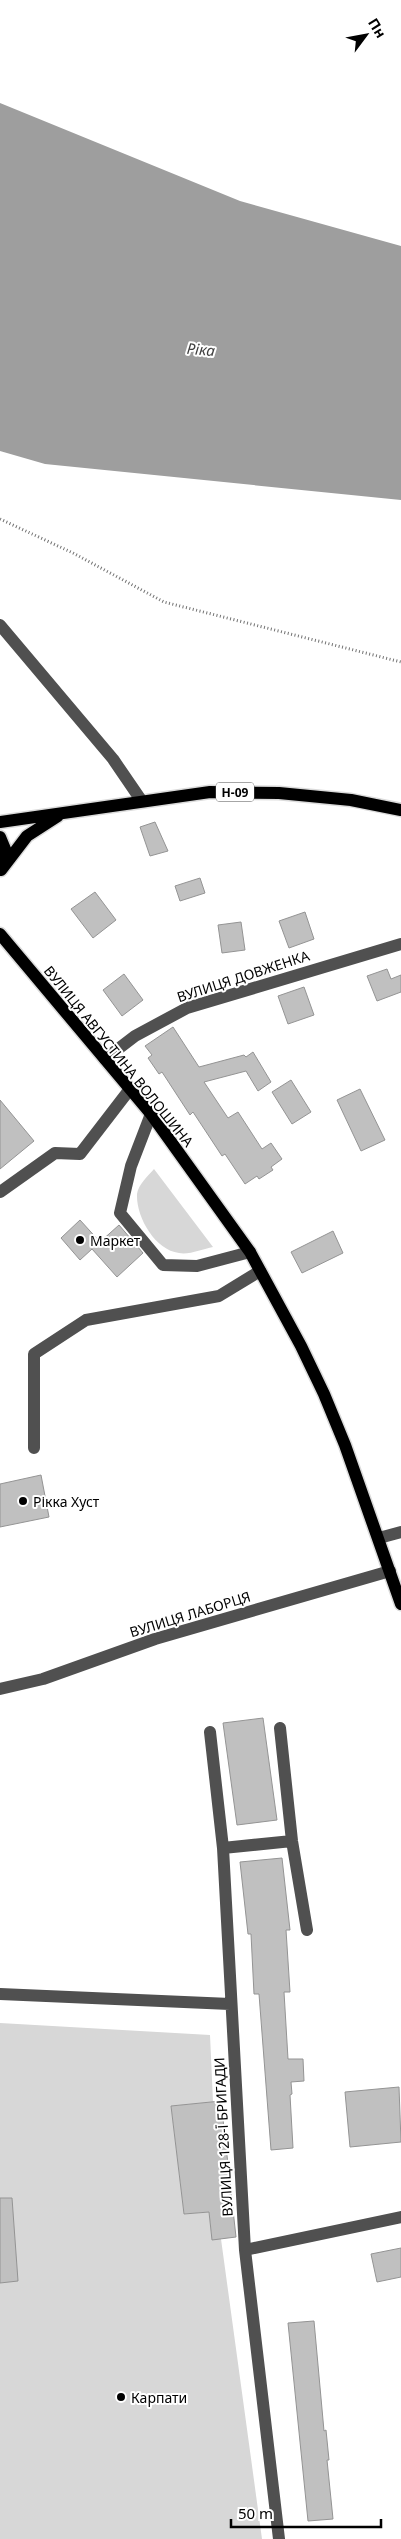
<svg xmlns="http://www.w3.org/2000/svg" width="401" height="2539" viewBox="0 0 401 2539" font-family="'Noto Sans',sans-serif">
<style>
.green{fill:#d7d7d7}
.water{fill:#9e9e9e}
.building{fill:#c0c0c0;stroke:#949494}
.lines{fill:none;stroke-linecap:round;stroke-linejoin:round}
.major-casing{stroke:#dbdbdb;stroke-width:15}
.path{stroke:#727272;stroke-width:3;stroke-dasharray:1 2.5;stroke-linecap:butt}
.minor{stroke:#505050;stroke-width:12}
.major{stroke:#000;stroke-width:12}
.poi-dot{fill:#000;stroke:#fff;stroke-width:2}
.labels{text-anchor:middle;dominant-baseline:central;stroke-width:4;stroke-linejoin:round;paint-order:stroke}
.shield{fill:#fff;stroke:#4c4c4c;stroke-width:1}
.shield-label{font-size:12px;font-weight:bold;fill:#000}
.street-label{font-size:14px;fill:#000;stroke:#fff}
.poi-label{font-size:14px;fill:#000;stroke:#fff;text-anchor:start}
.water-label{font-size:15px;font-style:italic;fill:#3f3f3f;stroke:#fff}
</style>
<rect width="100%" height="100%" fill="#fff"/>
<!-- green -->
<path class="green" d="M 154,1169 L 213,1247 C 203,1249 189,1255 179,1253 C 155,1250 136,1217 137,1194 C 138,1185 148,1176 154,1169 Z
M 0,2023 L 210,2035 L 213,2102 L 171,2106 L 184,2214 L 209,2212 L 212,2239 L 221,2239 L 262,2539 L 0,2539 Z"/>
<!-- water -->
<path class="water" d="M 0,103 L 240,201 L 401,246 L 401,500 L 45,464 L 0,451 Z"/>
<!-- building -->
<path class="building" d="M 155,822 L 168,851 L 150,856 L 140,827 Z
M 200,878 L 205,893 L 180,901 L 175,886 Z
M 95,892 L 116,920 L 93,938 L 71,909 Z
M 305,912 L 314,939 L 289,948 L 279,921 Z
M 241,922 L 245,950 L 222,953 L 218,925 Z
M 387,969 L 391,979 L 401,975 L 401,992 L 377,1001 L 367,976 Z
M 124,974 L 143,1000 L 122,1016 L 103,990 Z
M 304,987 L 314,1015 L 288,1024 L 278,996 Z
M 173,1027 L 199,1067 L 244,1055 L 246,1057 L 253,1052 L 271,1082 L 258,1091 L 246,1071 L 204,1082 L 228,1118 L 238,1112 L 262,1149 L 271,1143 L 282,1159 L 271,1167 L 273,1170 L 259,1179 L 257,1176 L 245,1184 L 225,1154 L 222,1156 L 193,1112 L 190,1115 L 162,1072 L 159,1074 L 148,1058 L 152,1055 L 145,1046 Z
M 291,1080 L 311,1112 L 292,1124 L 272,1092 Z
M 360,1089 L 385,1140 L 361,1151 L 337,1100 Z
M 0,1100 L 34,1141 L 0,1169 Z
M 80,1220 L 100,1242 L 119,1225 L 143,1253 L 117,1277 L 92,1249 L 80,1260 L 61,1238 Z
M 333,1231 L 343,1253 L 302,1273 L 291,1252 Z
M 41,1475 L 49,1517 L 0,1527 L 0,1484 Z
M 263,1718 L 277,1820 L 237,1825 L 223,1723 Z
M 282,1858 L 290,1930 L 286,1930 L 290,1992 L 284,1992 L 288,2059 L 303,2059 L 304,2081 L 291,2082 L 292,2094 L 290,2095 L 293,2148 L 271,2150 L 259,1994 L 254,1994 L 251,1934 L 248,1934 L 240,1862 Z
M 399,2087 L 401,2142 L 350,2147 L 345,2092 Z
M 221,2101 L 236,2237 L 212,2240 L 209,2212 L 184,2214 L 171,2106 Z
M 0,2198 L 12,2198 L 18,2281 L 0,2283 Z
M 401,2248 L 401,2277 L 377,2282 L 371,2254 Z
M 314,2321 L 324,2431 L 326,2430 L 329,2460 L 327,2460 L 333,2519 L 308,2521 L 288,2323 Z"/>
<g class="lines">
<!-- major casing -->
<g class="major-casing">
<path id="major" d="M 0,822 L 210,792 L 279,793 L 351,800 L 401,810
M 0,837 L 5,849 L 3,865
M 1,870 L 27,836 L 58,816
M 0,934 L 151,1114 L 250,1252 L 301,1346 L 324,1394 L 345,1445 L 401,1604"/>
</g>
<!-- path -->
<path class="path" d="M 0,519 L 73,553 L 164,602 L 401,662"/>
<!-- minor -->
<path class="minor" d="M 0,625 L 113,759 L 141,800
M 105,1059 L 135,1036 L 187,1008 L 401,944
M 151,1114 L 131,1166 L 120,1213 L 163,1265 L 197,1266 L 250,1252
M 0,1192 L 55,1153 L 80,1154 L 130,1089
M 34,1448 L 34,1354 L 86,1320 L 219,1296 L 260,1271
M 379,1538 L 401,1532
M 0,1689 L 43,1679 L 155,1639 L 390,1571
M 280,1728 L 292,1841 L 307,1930
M 210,1732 L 223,1848 L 245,2250 L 279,2539
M 223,1848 L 292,1841
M 0,1994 L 230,2004
M 245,2250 L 401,2217"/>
<!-- major -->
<use href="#major" class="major"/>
</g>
<!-- markers -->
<g class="poi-dot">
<circle cx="80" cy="1240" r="5"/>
<circle cx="23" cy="1501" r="5"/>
<circle cx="121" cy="2397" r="5"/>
</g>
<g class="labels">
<!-- shield labels -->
<rect class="shield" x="216" y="782.5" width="38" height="19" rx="4"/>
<g class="shield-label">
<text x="235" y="792">Н-09</text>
</g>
<!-- street labels -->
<g class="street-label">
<text transform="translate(243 976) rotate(-18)">ВУЛИЦЯ ДОВЖЕНКА</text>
<text transform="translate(119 1056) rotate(51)">ВУЛИЦЯ АВГУСТИНА ВОЛОШИНА</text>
<text transform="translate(190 1614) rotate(-17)">ВУЛИЦЯ ЛАБОРЦЯ</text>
<text transform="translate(223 2137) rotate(-93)">ВУЛИЦЯ 128-Ї БРИГАДИ</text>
</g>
<!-- poi labels -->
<g class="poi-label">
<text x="90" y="1240">Маркет</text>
<text x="33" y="1501">Рікка Хуст</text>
<text x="131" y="2397">Карпати</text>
</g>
<!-- water labels -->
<g class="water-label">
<text transform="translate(201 349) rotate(5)">Ріка</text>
</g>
</g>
<!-- north arrow -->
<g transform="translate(366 35) rotate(58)" stroke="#ffffff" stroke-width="4" paint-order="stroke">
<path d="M0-4L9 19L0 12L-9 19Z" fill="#000000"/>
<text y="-8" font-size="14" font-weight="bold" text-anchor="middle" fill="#000000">Пн</text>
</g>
<!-- scale -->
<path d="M231 2519v8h150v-8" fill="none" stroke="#000000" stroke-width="2.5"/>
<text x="238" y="2519" font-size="15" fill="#000000" stroke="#ffffff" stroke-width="4" paint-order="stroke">50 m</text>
</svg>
